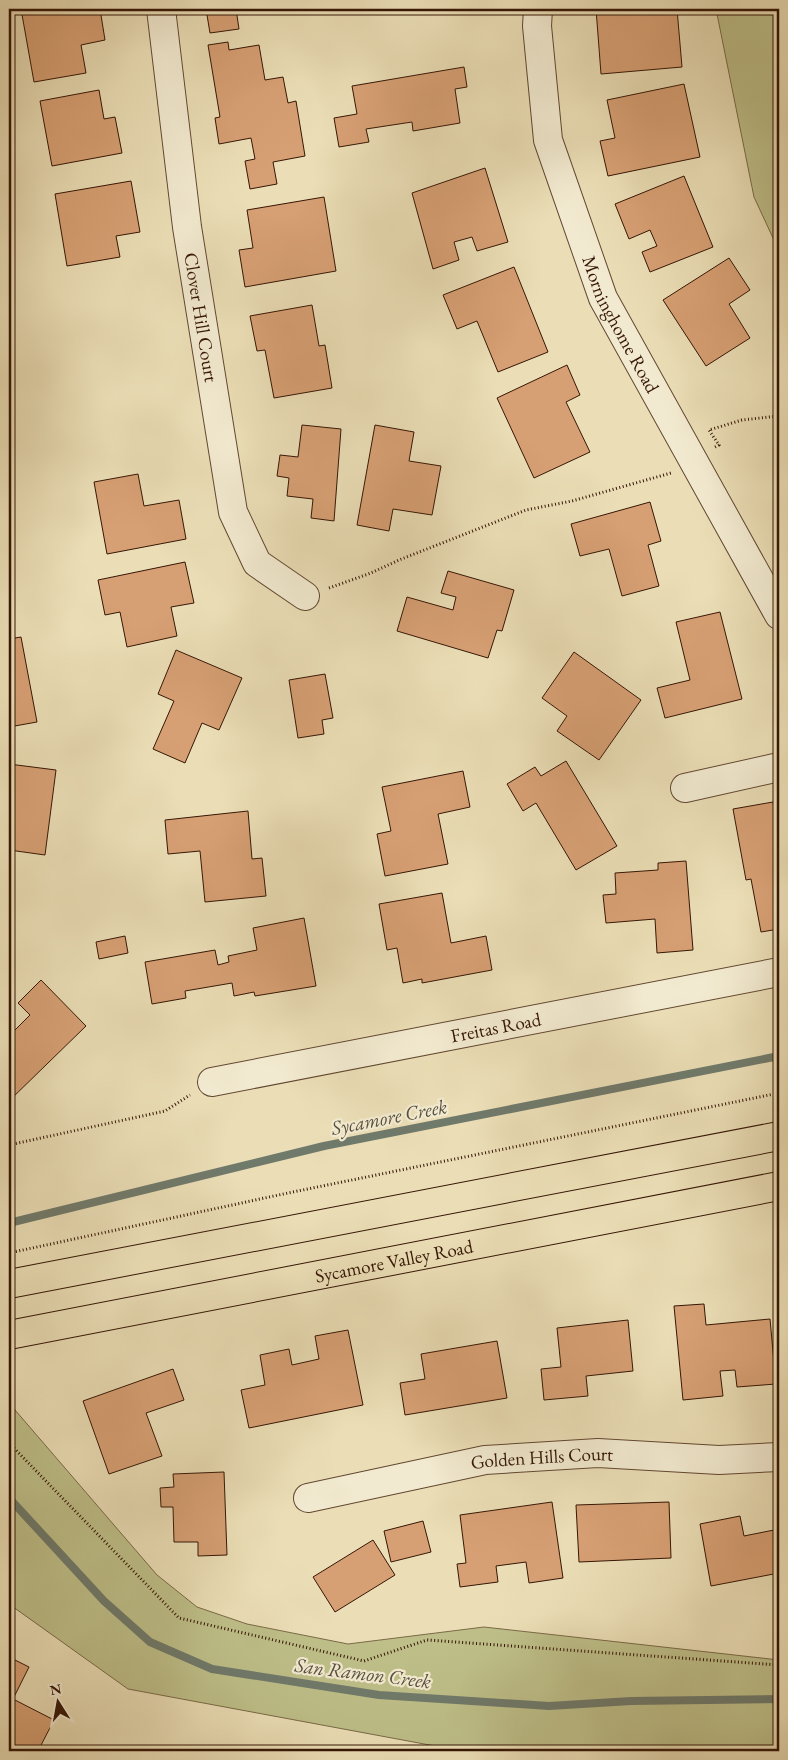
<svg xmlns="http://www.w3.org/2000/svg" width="788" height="1760" viewBox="0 0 788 1760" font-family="'EB Garamond',serif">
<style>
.green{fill:#bebf89;stroke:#7a6a47}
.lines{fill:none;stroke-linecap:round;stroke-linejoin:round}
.stream{stroke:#707a6b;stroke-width:8}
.building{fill:#d7a074;stroke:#351605}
.minor-casing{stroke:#624831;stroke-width:30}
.major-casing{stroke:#351605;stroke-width:30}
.path{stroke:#351605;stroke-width:3;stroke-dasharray:1 2.5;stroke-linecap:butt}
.minor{stroke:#f2ead0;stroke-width:28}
.major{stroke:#ebdeb6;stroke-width:28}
.labels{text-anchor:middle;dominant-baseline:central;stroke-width:4.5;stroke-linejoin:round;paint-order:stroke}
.street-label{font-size:19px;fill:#351605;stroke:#f2ead0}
.water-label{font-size:20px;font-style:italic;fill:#585040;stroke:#f2ead0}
</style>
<rect width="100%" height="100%" fill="#ebdeb6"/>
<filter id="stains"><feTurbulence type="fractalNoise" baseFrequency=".004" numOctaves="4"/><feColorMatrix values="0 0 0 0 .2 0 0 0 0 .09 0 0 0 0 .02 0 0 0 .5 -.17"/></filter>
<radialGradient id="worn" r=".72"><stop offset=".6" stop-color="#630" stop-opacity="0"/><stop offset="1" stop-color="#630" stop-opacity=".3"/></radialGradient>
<!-- green -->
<path class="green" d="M 716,9 L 779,9 L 779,251 L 754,197 Z
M 9,1403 L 157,1575 L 197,1607 L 247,1624 L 348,1644 L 484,1627 L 779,1660 L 779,1751 L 462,1751 L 128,1689 L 9,1604 Z"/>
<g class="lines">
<!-- stream -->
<path class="stream" d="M 9,1223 L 324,1146 L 779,1056
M 9,1498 L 104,1601 L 150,1642 L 212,1669 L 379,1695 L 549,1706 L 631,1701 L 779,1699"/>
</g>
<!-- building -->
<path class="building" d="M 21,9 L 100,9 L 105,40 L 81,45 L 86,73 L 34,82 Z
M 206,9 L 236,9 L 239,29 L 210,33 Z
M 596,9 L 630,9 L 630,11 L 677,9 L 682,67 L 601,74 Z
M 228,42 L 229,50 L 259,45 L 265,80 L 283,77 L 288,103 L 296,101 L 305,156 L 273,162 L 277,184 L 250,189 L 245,161 L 255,159 L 251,138 L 219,144 L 215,118 L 220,117 L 208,45 Z
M 464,67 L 467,87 L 455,89 L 460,123 L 413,131 L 412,122 L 366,129 L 369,142 L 339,147 L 334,118 L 357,114 L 352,86 Z
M 684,84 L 700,157 L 608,176 L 600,141 L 615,138 L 607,100 Z
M 99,90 L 104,119 L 115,117 L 122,153 L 52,166 L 40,101 Z
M 485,168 L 508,242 L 477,251 L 472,237 L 454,242 L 459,260 L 433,269 L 412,193 Z
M 684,176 L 713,247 L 650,272 L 642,252 L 657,246 L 650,230 L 629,239 L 615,204 Z
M 131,181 L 140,232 L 116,236 L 120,257 L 67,266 L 55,194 Z
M 324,197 L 336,271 L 245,287 L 239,250 L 253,248 L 247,210 Z
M 729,258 L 750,290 L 729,304 L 750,338 L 706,366 L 663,300 Z
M 514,267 L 548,352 L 498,372 L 477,321 L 457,329 L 443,295 Z
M 312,305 L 319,346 L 325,345 L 332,388 L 274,398 L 265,350 L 257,351 L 250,316 Z
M 567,365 L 580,395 L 566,402 L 590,452 L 534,478 L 497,398 Z
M 302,425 L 341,429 L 334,521 L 311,518 L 313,499 L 287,496 L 289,478 L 277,476 L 280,455 L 298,457 Z
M 375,425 L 414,432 L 409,461 L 441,466 L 432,515 L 393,509 L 389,531 L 357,525 Z
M 138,474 L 144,506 L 179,500 L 186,539 L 107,554 L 94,482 Z
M 650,502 L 661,541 L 648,545 L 659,586 L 622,596 L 609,549 L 580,556 L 571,524 Z
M 185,562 L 194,603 L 171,607 L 177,636 L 127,647 L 120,612 L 105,615 L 98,580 Z
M 448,571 L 514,590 L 502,631 L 497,630 L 488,658 L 397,631 L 407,597 L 453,610 L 456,597 L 441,593 Z
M 720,612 L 742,699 L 665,718 L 657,688 L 690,680 L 676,622 Z
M 21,637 L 37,722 L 9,727 L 9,639 Z
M 176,650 L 242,678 L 219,730 L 202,723 L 185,763 L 153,749 L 174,701 L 158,694 Z
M 574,652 L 641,700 L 599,760 L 557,731 L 567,716 L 542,698 Z
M 325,674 L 333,718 L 322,720 L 324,734 L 298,738 L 289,680 Z
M 566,761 L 617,846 L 576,870 L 536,803 L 523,811 L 507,784 L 535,767 L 541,776 Z
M 9,764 L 56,770 L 45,855 L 9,850 Z
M 463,771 L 470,807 L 438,814 L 448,864 L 385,876 L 377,834 L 391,831 L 382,787 Z
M 773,802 L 779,839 L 779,929 L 761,932 L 751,879 L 746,880 L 733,809 Z
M 248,811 L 252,859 L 262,858 L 266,896 L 205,902 L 200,851 L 168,854 L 165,820 Z
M 686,861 L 693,950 L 657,953 L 655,919 L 606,923 L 603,895 L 616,894 L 615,873 L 658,870 L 658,863 Z
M 442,893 L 451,943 L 486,936 L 492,970 L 422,983 L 422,979 L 403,983 L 397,948 L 387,950 L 379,904 Z
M 304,918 L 316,986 L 255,996 L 254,992 L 234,996 L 232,983 L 185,991 L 186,998 L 152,1004 L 145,962 L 215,950 L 218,965 L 229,962 L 228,956 L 257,950 L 253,928 Z
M 125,936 L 128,953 L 99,959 L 96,942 Z
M 41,980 L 86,1026 L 9,1101 L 9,1053 L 11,1051 L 9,1048 L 9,1036 L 30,1015 L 18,1003 Z
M 704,1304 L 706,1325 L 770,1319 L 776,1384 L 737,1387 L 735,1370 L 720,1371 L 723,1396 L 683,1400 L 674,1306 Z
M 628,1320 L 633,1371 L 586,1376 L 588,1396 L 544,1400 L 541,1369 L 561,1367 L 557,1328 Z
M 348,1330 L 363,1405 L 249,1428 L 241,1390 L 265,1385 L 260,1355 L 289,1349 L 292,1365 L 319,1359 L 315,1336 Z
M 497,1341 L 507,1398 L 405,1415 L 400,1383 L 425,1379 L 421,1354 Z
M 173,1369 L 184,1400 L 146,1413 L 162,1456 L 109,1474 L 83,1401 Z
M 224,1472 L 227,1555 L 198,1556 L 198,1542 L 174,1542 L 173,1507 L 161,1507 L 160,1488 L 174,1487 L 173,1474 Z
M 552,1502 L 563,1578 L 529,1583 L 526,1562 L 496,1566 L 498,1582 L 460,1587 L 457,1564 L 466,1563 L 460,1515 Z
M 669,1502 L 671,1558 L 579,1562 L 576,1505 Z
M 740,1516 L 744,1536 L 779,1529 L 779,1573 L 711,1586 L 700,1524 Z
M 423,1521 L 431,1552 L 391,1562 L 384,1531 Z
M 373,1540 L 395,1575 L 335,1612 L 313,1577 Z
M 9,1657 L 29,1667 L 13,1699 L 54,1720 L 38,1751 L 9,1751 L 14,1740 L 9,1737 Z"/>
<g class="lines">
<!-- minor casing -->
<g class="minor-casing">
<g id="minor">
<path id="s1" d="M 161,9 L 187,227 L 233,512 L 257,563 L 305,596"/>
<path id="s2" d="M 538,9 L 537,26 L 548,140 L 603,298 L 779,615"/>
<path d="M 685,788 L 779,767"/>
<path id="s3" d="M 212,1082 L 779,972"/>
<path id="s4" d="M 308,1498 L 485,1460 L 598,1453 L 719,1460 L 779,1457"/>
</g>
</g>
<!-- major casing -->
<g class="major-casing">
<g id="major">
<path d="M 9,1284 L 779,1136"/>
<path id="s5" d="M 9,1335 L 779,1186"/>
</g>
</g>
<!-- path -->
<path class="path" d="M 715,447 L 719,445 L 709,430 L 742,420 L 779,416
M 329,588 L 371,573 L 399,560 L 526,510 L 572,501 L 671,473
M 9,1145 L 165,1111 L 190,1095
M 9,1253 L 288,1193 L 779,1093
M 9,1443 L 179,1618 L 364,1661 L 427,1640 L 779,1665"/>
<!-- minor -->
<use href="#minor" class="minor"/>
<!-- major -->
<use href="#major" class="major"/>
</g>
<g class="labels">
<!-- street labels -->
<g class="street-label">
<text stroke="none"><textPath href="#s1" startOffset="311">Clover Hill Court</textPath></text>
<text stroke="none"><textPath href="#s2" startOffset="330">Morninghome Road</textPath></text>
<text stroke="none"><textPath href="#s3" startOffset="289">Freitas Road</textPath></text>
<text stroke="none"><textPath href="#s5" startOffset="392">Sycamore Valley Road</textPath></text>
<text stroke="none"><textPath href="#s4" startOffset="238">Golden Hills Court</textPath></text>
</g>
<!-- water labels -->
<g class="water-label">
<text transform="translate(389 1117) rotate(-11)">Sycamore Creek</text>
<text transform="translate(363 1673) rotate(7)">San Ramon Creek</text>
</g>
</g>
<!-- margin -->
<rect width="788" height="1760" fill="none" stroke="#ebdeb6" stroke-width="30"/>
<rect x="10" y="10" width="768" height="1740" fill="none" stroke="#351605" stroke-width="2.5"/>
<rect x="15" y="15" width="758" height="1730" fill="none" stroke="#351605"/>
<!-- north arrow -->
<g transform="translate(58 1702) rotate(349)" stroke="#f2ead0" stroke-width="4" paint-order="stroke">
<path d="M0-4L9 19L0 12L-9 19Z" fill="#351605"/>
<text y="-8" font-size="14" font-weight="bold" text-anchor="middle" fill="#351605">N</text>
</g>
<rect width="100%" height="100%" filter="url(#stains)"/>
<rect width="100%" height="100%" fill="url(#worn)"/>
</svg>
